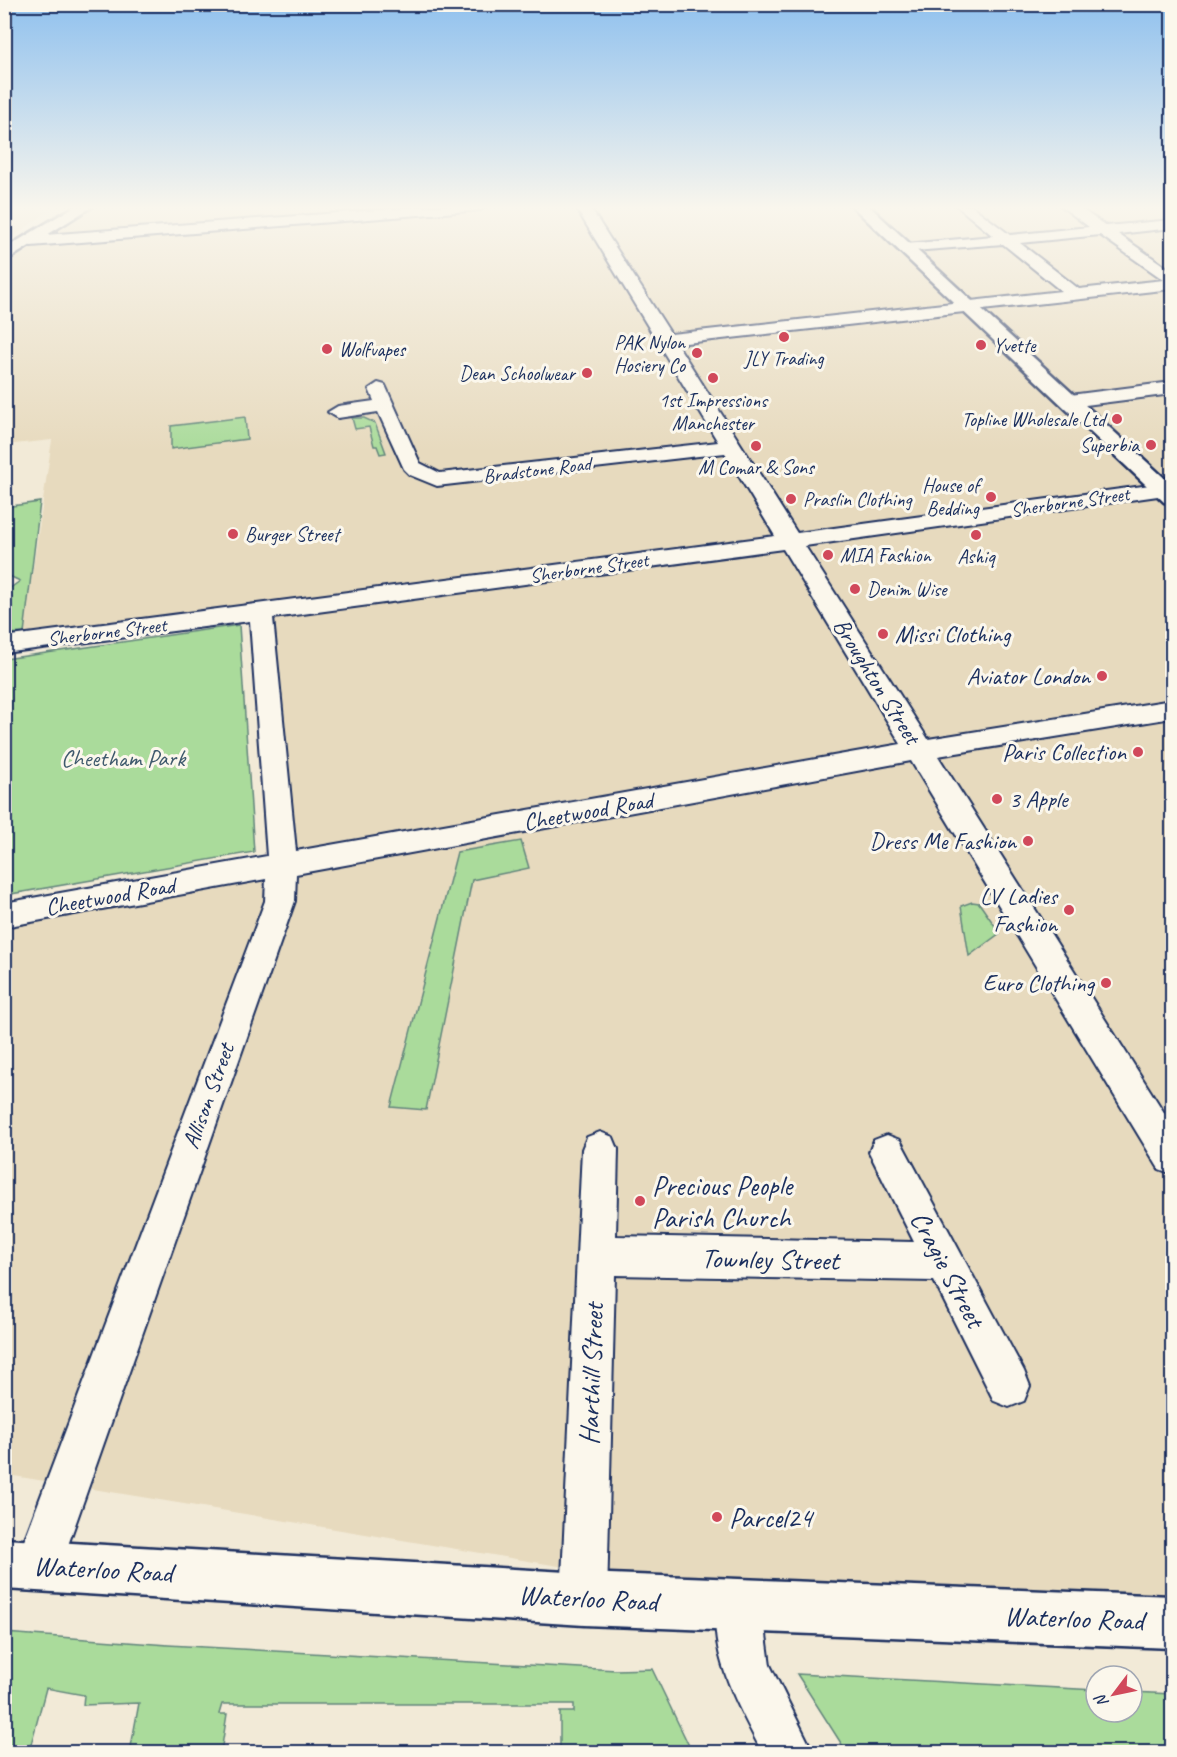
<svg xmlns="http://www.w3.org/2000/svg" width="1177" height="1757" viewBox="0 0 1177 1757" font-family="Caveat,sans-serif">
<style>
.built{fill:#e7dabe}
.green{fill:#aadb9b;stroke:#62857c;stroke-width:1.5}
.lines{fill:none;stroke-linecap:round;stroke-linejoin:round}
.street-casing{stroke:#1b2f5e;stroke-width:4}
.secondary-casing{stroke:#1b2f5e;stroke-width:5}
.street{fill:#fbf7ec;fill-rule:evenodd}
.secondary{fill:#fbf7ec;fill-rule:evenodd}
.poi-dot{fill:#d1495b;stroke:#fbf7ec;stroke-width:2}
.labels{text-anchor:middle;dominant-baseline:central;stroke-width:6;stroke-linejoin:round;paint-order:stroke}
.far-poi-label{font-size:20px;fill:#1b2f5e;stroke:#fbf7ec;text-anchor:start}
.far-street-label{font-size:20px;fill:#1b2f5e;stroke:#fbf7ec}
.poi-label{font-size:24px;fill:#1b2f5e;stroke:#fbf7ec;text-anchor:end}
.street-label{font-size:24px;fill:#1b2f5e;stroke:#fbf7ec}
.park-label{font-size:24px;fill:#3f5a6d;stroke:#fbf7ec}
.near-poi-label{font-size:28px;fill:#1b2f5e;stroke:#fbf7ec;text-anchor:start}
.near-street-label{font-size:28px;fill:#1b2f5e;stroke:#fbf7ec}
</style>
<rect width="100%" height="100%" fill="#f2ead7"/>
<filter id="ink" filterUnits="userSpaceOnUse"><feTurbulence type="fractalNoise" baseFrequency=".0167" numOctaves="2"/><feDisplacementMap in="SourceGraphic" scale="12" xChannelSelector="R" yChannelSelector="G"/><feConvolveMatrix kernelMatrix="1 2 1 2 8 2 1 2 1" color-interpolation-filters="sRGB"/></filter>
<g filter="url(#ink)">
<!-- built -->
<path class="built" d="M 31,206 L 47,212 L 5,243 L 5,207 Z
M 98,206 L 1172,206 L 1172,1595 L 662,1583 L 14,1476 L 5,1478 L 5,924 L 270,874 L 252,617 L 21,650 L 52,440 L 5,445 L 5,265 Z"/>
<!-- green -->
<path class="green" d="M 245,417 L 247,439 L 171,449 L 171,426 Z
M 352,418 L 364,418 L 375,423 L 386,453 L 380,454 L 377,446 L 374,446 L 369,427 L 355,429 Z
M 40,502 L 24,633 L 5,634 L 5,592 L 20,581 L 5,574 L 5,507 Z
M 239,625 L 254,852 L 5,895 L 5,659 Z
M 521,841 L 529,868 L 472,880 L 426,1110 L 391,1107 L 457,852 Z
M 972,902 L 979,903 L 1000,933 L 969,956 L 961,906 Z
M 4,1633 L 168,1645 L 616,1670 L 652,1669 L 692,1752 L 560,1752 L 560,1712 L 574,1712 L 574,1704 L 222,1704 L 219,1714 L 227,1714 L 221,1752 L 130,1752 L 139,1703 L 83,1705 L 84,1695 L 46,1688 L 29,1752 L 5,1752 Z
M 797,1674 L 1096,1690 L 1096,1712 L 1132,1712 L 1132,1692 L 1172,1694 L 1172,1752 L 854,1752 L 846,1751 Z"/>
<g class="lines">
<!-- street casing -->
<g class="street-casing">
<path id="street" d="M 431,206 L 488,206 L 481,210 L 31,246 L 23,241 L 31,236 Z
M 575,206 L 589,206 L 671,334 L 1061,291 L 1003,244 L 901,252 L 898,249 L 901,246 L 906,244 L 993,236 L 957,206 L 972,206 L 1010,235 L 1089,227 L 1061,206 L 1077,206 L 1106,226 L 1172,220 L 1172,228 L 1118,234 L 1172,271 L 1172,289 L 677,344 L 797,533 L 1172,482 L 1172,494 L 805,546 L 928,739 L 1172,700 L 1172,718 L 938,756 L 1172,1125 L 1172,1174 L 1159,1169 L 911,761 L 296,874 L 295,901 L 61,1565 L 54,1581 L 38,1588 L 22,1581 L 15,1565 L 265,901 L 266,879 L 4,927 L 4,903 L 267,856 L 250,621 L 4,653 L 4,637 L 775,536 L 725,453 L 437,486 L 410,475 L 404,469 L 378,412 L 338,418 L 328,412 L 338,406 L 374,401 L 369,389 L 378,383 L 385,385 L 420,463 L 440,473 L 718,442 ZM 1100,235 L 1164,280 L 1079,289 L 1020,243 ZM 783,549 L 901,744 L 296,851 L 273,618 Z
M 1172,382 L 1172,394 L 1070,407 L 1061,401 L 1070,395 Z
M 600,1132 L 613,1137 L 618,1149 L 616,1236 L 914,1242 L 869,1152 L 874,1140 L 887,1135 L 900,1140 L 1024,1371 L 1030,1386 L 1024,1401 L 1009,1407 L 994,1401 L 934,1281 L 615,1275 L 607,1599 L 601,1616 L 584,1622 L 567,1616 L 561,1599 L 582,1149 L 587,1137 Z
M 739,1581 L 756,1587 L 762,1604 L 770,1665 L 813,1752 L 762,1752 C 738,1705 700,1641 722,1587 Z"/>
</g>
<!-- secondary casing -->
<g class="secondary-casing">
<path id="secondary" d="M 75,206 L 93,206 L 4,262 L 4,249 Z
M 852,206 L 869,206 L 1172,485 L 1172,504 L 1164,502 Z
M 4,1539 L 584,1573 L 1172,1596 L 1172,1648 L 584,1625 L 4,1589 Z"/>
</g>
<!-- street -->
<use href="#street" class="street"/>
<!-- secondary -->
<use href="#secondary" class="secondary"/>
</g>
</g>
<!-- sky -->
<linearGradient id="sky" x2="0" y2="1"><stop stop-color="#90c1ee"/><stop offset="0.46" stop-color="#f9f6ed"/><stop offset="1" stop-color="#f9f6ed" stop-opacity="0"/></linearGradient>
<rect width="1177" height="452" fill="url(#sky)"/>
<!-- markers -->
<g class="poi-dot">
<circle cx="784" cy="337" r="6"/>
<circle cx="981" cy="345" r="6"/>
<circle cx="327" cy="349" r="6"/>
<circle cx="697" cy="353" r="6"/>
<circle cx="587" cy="373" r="6"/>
<circle cx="713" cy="378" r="6"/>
<circle cx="1117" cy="419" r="6"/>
<circle cx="1151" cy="445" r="6"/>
<circle cx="756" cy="446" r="6"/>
<circle cx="991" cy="497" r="6"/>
<circle cx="791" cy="499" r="6"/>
<circle cx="233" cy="534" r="6"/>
<circle cx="976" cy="535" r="6"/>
<circle cx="828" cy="555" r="6"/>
<circle cx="855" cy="589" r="6"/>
<circle cx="883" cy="634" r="6"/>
<circle cx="1102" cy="676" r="6"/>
<circle cx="1138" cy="752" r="6"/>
<circle cx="997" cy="799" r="6"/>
<circle cx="1028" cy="841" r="6"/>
<circle cx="1069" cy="910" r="6"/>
<circle cx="1106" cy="983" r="6"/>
<circle cx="640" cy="1201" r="6"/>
<circle cx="717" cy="1517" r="6"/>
</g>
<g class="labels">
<!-- far-poi labels -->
<g class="far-poi-label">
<text x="685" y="342" text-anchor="end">PAK Nylon<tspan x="685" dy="23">Hosiery Co</tspan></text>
<text x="993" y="345">Yvette</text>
<text x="339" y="349">Wolfvapes</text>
<text x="784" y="358" text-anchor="middle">JLY Trading</text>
<text x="575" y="373" text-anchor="end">Dean Schoolwear</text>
<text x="713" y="400" text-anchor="middle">1st Impressions<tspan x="713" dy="23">Manchester</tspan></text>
<text x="1105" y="419" text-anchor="end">Topline Wholesale Ltd</text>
<text x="1139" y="445" text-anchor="end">Superbia</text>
<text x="756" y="467" text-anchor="middle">M Comar &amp; Sons</text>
<text x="979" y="485" text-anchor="end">House of<tspan x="979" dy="23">Bedding</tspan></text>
<text x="803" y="499">Praslin Clothing</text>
<text x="245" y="534">Burger Street</text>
<text x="840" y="555">MIA Fashion</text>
<text x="976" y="556" text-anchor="middle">Ashiq</text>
<text x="867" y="589">Denim Wise</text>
</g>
<!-- far-street labels -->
<g class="far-street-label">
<text transform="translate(537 470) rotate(-7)">Bradstone Road</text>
<text transform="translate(1070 502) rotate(-8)">Sherborne Street</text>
<text transform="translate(589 568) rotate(-8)">Sherborne Street</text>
<text transform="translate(107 632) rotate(-7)">Sherborne Street</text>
</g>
<!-- poi labels -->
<g class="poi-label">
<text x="895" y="634" text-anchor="start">Missi Clothing</text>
<text x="1090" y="676">Aviator London</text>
<text x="1126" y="752">Paris Collection</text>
<text x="1009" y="799" text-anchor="start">3 Apple</text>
<text x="1016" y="841">Dress Me Fashion</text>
<text x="1057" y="896">LV Ladies<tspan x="1057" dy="28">Fashion</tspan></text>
<text x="1094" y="983">Euro Clothing</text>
</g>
<!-- street labels -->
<g class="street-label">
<text transform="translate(877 681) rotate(58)">Broughton Street</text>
<text transform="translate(588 811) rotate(-10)">Cheetwood Road</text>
<text transform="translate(110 896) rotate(-10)">Cheetwood Road</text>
<text transform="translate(208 1096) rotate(-70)">Allison Street</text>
</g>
<!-- park labels -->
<g class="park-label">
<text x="123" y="758">Cheetham Park</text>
</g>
<!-- near-poi labels -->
<g class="near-poi-label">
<text x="652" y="1185">Precious People<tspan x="652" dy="32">Parish Church</tspan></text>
<text x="729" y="1517">Parcel24</text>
</g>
<!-- near-street labels -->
<g class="near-street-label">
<text transform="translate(770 1259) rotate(1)">Townley Street</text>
<text transform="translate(948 1269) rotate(62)">Cragie Street</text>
<text transform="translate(591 1374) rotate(-88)">Harthill Street</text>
<text transform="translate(103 1569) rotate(3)">Waterloo Road</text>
<text transform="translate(588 1598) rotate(3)">Waterloo Road</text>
<text transform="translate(1074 1618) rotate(2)">Waterloo Road</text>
</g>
</g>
<!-- margin -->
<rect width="1177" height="1757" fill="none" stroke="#fbf7ec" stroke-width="24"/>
<rect x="12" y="12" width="1153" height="1733" fill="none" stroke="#1b2f5e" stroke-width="2" filter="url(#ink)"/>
<!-- north arrow -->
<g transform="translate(1114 1694) rotate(238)"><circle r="28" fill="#fbf7ec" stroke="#a1a7b3" stroke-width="1.5"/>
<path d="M0-4.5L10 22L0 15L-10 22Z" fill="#d1495b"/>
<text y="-9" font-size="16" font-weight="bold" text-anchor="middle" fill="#1b2f5e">N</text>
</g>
</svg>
